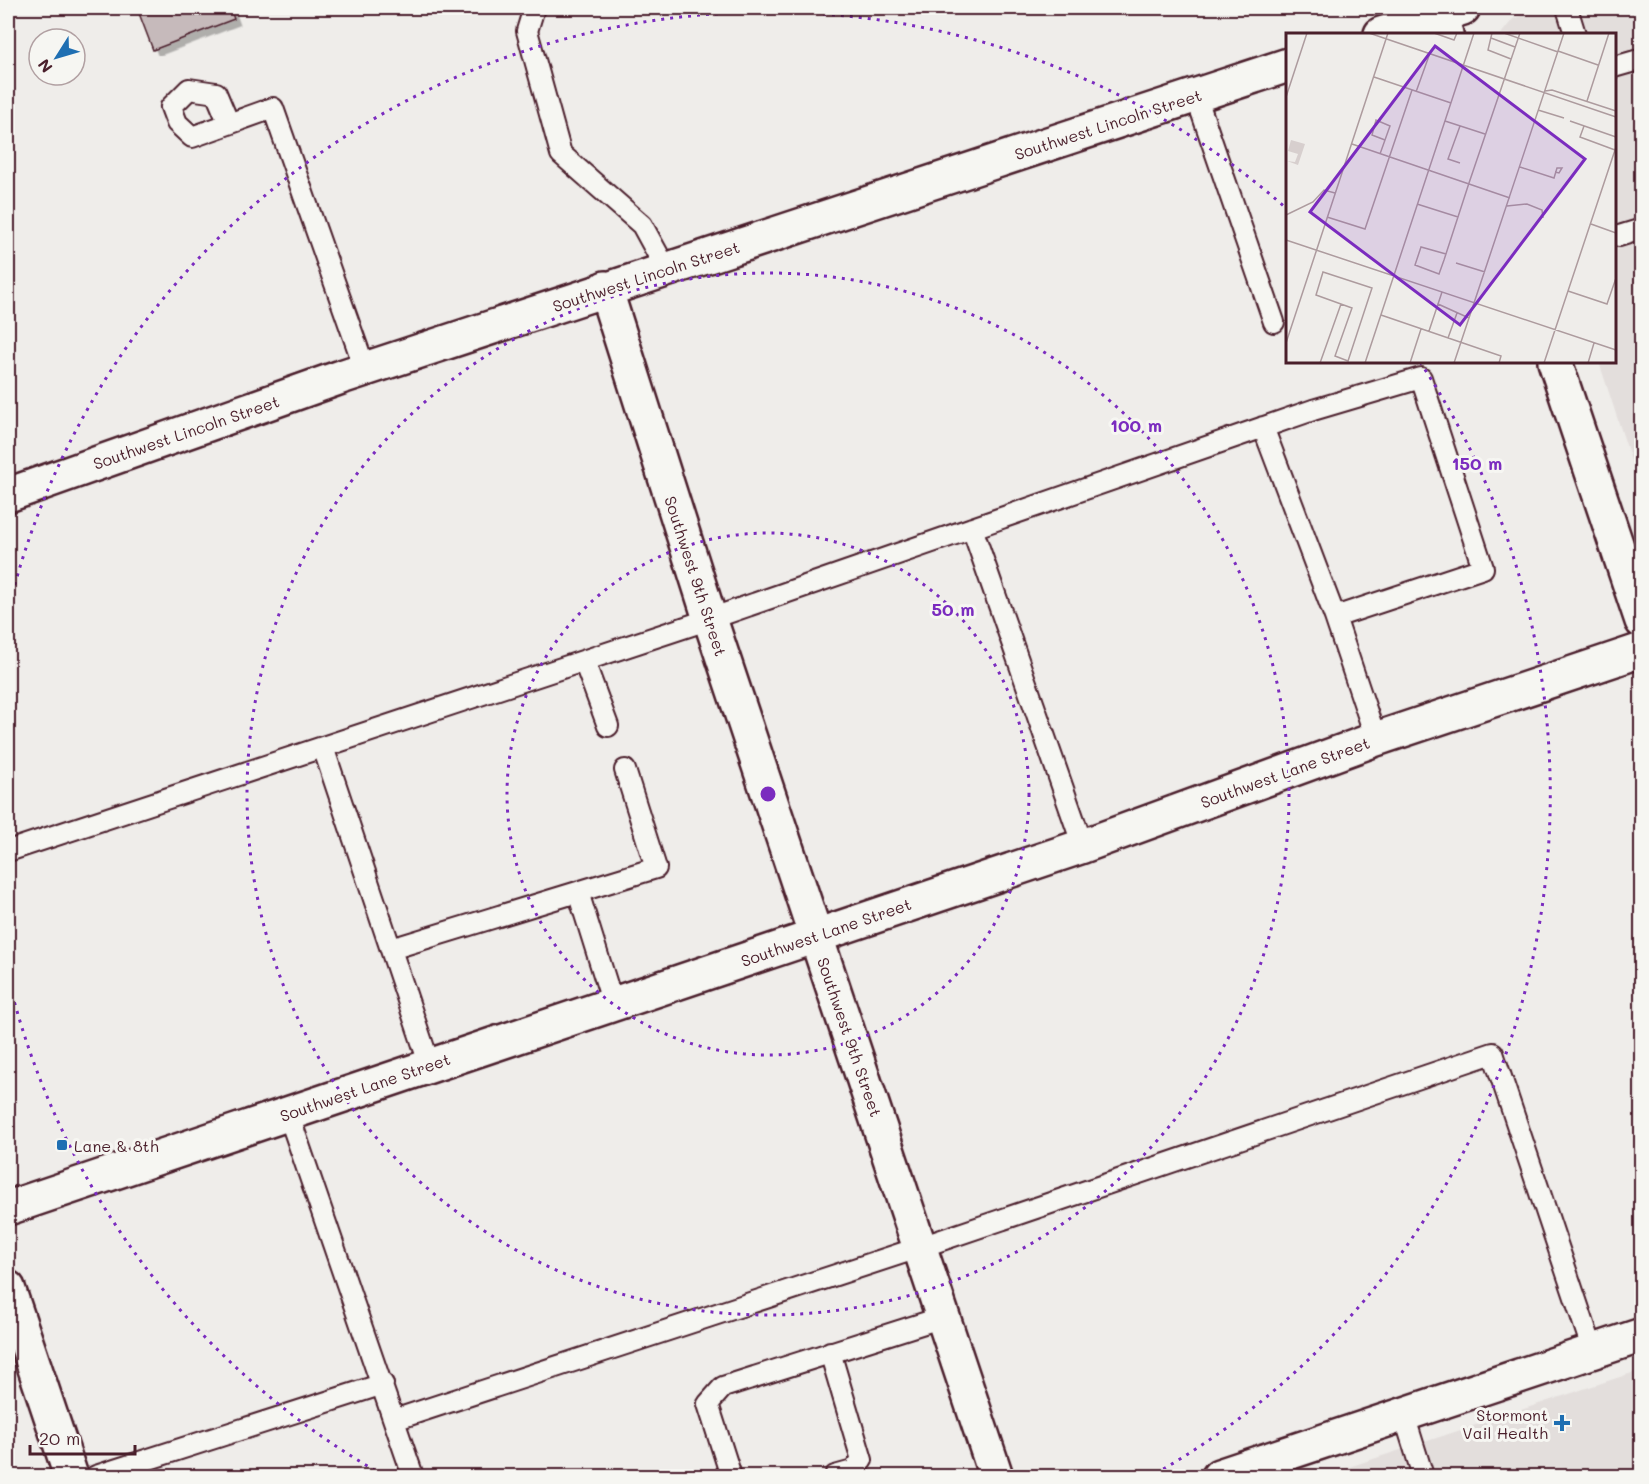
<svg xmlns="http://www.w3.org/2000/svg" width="1649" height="1484" viewBox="0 0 1649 1484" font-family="Mali,sans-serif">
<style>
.built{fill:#e3dedc}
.building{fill:#c6babb;stroke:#4a1f2b;stroke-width:1.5;filter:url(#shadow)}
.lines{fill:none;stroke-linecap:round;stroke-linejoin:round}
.lane-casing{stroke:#4a1f2b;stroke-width:24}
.street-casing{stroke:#4a1f2b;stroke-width:38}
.secondary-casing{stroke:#4a1f2b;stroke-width:38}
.lane{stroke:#f6f6f2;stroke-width:20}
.street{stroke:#f6f6f2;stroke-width:33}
.secondary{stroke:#f6f6f2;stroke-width:33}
.ring{fill:none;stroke:#7b2cbf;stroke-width:3;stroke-dasharray:3 6}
.poi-dot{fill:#1f6fb2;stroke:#f6f6f2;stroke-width:2}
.labels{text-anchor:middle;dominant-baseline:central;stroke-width:6;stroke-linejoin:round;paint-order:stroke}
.street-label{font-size:16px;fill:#4a1f2b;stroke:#f6f6f2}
.poi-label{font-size:16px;fill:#4a1f2b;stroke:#f6f6f2;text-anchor:start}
.inset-road{fill:none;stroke:#ad9b9e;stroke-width:1.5}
.view{fill:#7b2cbf;fill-opacity:0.15;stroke:#7b2cbf;stroke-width:3}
.inset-edge{fill:none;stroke:#4a1f2b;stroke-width:3}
.centre{fill:#7b2cbf;stroke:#f6f6f2;stroke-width:3}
.ring-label{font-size:18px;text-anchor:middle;font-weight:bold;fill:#7b2cbf;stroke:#f6f6f2;stroke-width:6;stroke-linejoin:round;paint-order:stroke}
</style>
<defs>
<filter id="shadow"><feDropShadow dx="5.5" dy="5.5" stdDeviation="0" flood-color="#0004"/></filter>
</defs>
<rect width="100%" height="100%" fill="#efedea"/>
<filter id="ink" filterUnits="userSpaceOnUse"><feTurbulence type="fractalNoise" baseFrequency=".0167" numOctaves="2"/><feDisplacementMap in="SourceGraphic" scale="12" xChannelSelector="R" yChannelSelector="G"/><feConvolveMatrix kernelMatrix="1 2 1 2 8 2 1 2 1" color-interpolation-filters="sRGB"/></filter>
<g filter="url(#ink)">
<!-- built -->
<path class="built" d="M 1543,8 L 1641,8 L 1641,491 L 1599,362 L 1614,362 L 1614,34 L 1501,34 L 1513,19 Z
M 1641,1370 L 1641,1476 L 1322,1476 Z"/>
<!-- building -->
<path class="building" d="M 137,8 L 230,8 L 234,19 L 153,50 Z"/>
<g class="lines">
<!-- lane casing -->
<g class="lane-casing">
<path id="lane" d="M 534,8 L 527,31 L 561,154 L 642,225 L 666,269
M 1567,8 L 1575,34
M 1614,67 L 1642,59
M 1196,96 L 1274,322
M 229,124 L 216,93 L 189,89 L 171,107 L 177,123 L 192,137 L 273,108 L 365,369
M 1619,236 L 1642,229
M 972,528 L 1083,846
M 1335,617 L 1376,739
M 584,661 L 608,726
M 323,747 L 430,1066
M 8,851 L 710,619 L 1313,410 L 1421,378 L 1483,568 L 1335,617 L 1263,427
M 578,892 L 613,1004
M 391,949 L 656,868 L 625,770
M 288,1113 L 413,1476
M 830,1352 L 862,1460 L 853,1471 L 835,1476
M 1404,1415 L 1423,1476
M 394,1420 L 921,1247 L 1493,1053 L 1593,1351
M 96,1476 L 383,1384
M 731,1476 L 708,1404 L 723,1387 L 943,1317"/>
</g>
<!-- street casing -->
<g class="street-casing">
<path id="street" d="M 1381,34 L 1463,8
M 605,288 L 710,619 L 996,1476
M 8,495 L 344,376 L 1288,65"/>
</g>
<!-- secondary casing -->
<g class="secondary-casing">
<path id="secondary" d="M 1437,8 L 1446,34
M 1555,362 L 1642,621
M 8,1208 L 1083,846 L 1376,739 L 1642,650
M 8,1288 L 71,1476
M 1219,1476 L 1642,1335"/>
</g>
<!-- lane -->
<use href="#lane" class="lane"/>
<!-- street -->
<use href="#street" class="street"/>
<!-- secondary -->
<use href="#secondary" class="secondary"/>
</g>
</g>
<!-- distance rings -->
<g class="ring">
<circle cx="768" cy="794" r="261"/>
<circle cx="768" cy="794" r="521"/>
<path d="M383 1475A782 782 0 0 1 8 977M8 611A782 782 0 0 1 1286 208M1420 362A782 782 0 0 1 1153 1475"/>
</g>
<!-- markers -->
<g class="poi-dot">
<rect x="56" y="1139" width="12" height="12" rx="3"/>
<path d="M1559 1414h6v6h6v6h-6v6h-6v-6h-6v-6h6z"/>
</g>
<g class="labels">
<!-- street labels -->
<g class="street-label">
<text transform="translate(1108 124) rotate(-18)">Southwest Lincoln Street</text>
<text transform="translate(646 276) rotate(-18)">Southwest Lincoln Street</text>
<text transform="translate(186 432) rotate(-19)">Southwest Lincoln Street</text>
<text transform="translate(696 576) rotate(72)">Southwest 9th Street</text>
<text transform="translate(1285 772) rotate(-20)">Southwest Lane Street</text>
<text transform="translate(826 932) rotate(-19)">Southwest Lane Street</text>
<text transform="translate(850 1037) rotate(71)">Southwest 9th Street</text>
<text transform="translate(365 1087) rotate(-19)">Southwest Lane Street</text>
</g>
<!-- poi labels -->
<g class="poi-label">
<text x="74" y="1145">Lane &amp; 8th</text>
<text x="1548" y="1414" text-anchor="end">Stormont<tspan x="1548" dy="18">Vail Health</tspan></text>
</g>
</g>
<!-- overview -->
<g transform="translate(1286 33)">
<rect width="330" height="330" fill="#efedea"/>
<path d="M 5,107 L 19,111 L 12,132 L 1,128 L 9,129 L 12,121 L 2,118 Z" fill="#d7cfce"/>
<path class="inset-road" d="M 83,0 L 330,84M 148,0 L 168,7 L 171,0M 206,0 L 202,17 L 225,26M 218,0 L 272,19M 205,5 L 229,14M 272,18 L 312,32M 88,44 L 165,70M 259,58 L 266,57 L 330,78M 130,59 L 144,20M 0,64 L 21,0M 301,68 L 323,0M 252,77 L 278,85M 159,88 L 199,101M 284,88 L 330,104M 174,93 L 162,126 L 174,130M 298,93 L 294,104 L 329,117M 66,111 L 224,165M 94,121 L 104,93 L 90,87 L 86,102 L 99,107M 234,134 L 268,145 L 271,135 L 276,135 L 273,140 L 269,139M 131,171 L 172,184M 221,173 L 241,171 L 256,177 L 257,185M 0,182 L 27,169 L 38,157 L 49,160M 41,184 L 79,196 L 126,57M 305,191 L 330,200M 0,207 L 330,317M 160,221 L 135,214 L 129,232 L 153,241 L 158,227 L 183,150 L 234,0M 170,230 L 199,239M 37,239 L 86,255 L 62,328 L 49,323 L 66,275 L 30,262 ZM 282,258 L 321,271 L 330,245M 156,259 L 152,271 L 183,285M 95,282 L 215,323 L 213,330M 143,298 L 152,271M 162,305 L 171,280M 0,310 L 102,0M 34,330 L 55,271M 79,330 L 188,0M 124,330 L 135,296M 168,330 L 278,0M 258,330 L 330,114M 302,330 L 308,310"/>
<path class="view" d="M 149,13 L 299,126 L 174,292 L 24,179 Z"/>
<rect width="330" height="330" class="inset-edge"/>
</g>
<circle cx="768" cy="794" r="9" class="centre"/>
<g class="ring-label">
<text x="1136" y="432">100 m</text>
<text x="1477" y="470">150 m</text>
<text x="953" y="616">50 m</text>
</g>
<!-- margin -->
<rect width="1649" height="1484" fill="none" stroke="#f6f6f2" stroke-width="30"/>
<rect x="15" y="15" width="1619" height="1454" fill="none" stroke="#4a1f2b" stroke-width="2" filter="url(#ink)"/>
<!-- north arrow -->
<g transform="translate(57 57) rotate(233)"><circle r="28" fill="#f6f6f2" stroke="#b1a0a2" stroke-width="1.5"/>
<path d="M0-4.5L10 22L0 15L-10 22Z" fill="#1f6fb2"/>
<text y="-9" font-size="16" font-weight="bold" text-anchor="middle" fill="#4a1f2b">N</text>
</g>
<!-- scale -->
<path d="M30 1445v9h105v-9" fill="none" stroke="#4a1f2b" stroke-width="3"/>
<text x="39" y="1445" font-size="18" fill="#4a1f2b" stroke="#f6f6f2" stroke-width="4.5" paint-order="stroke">20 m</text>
</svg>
